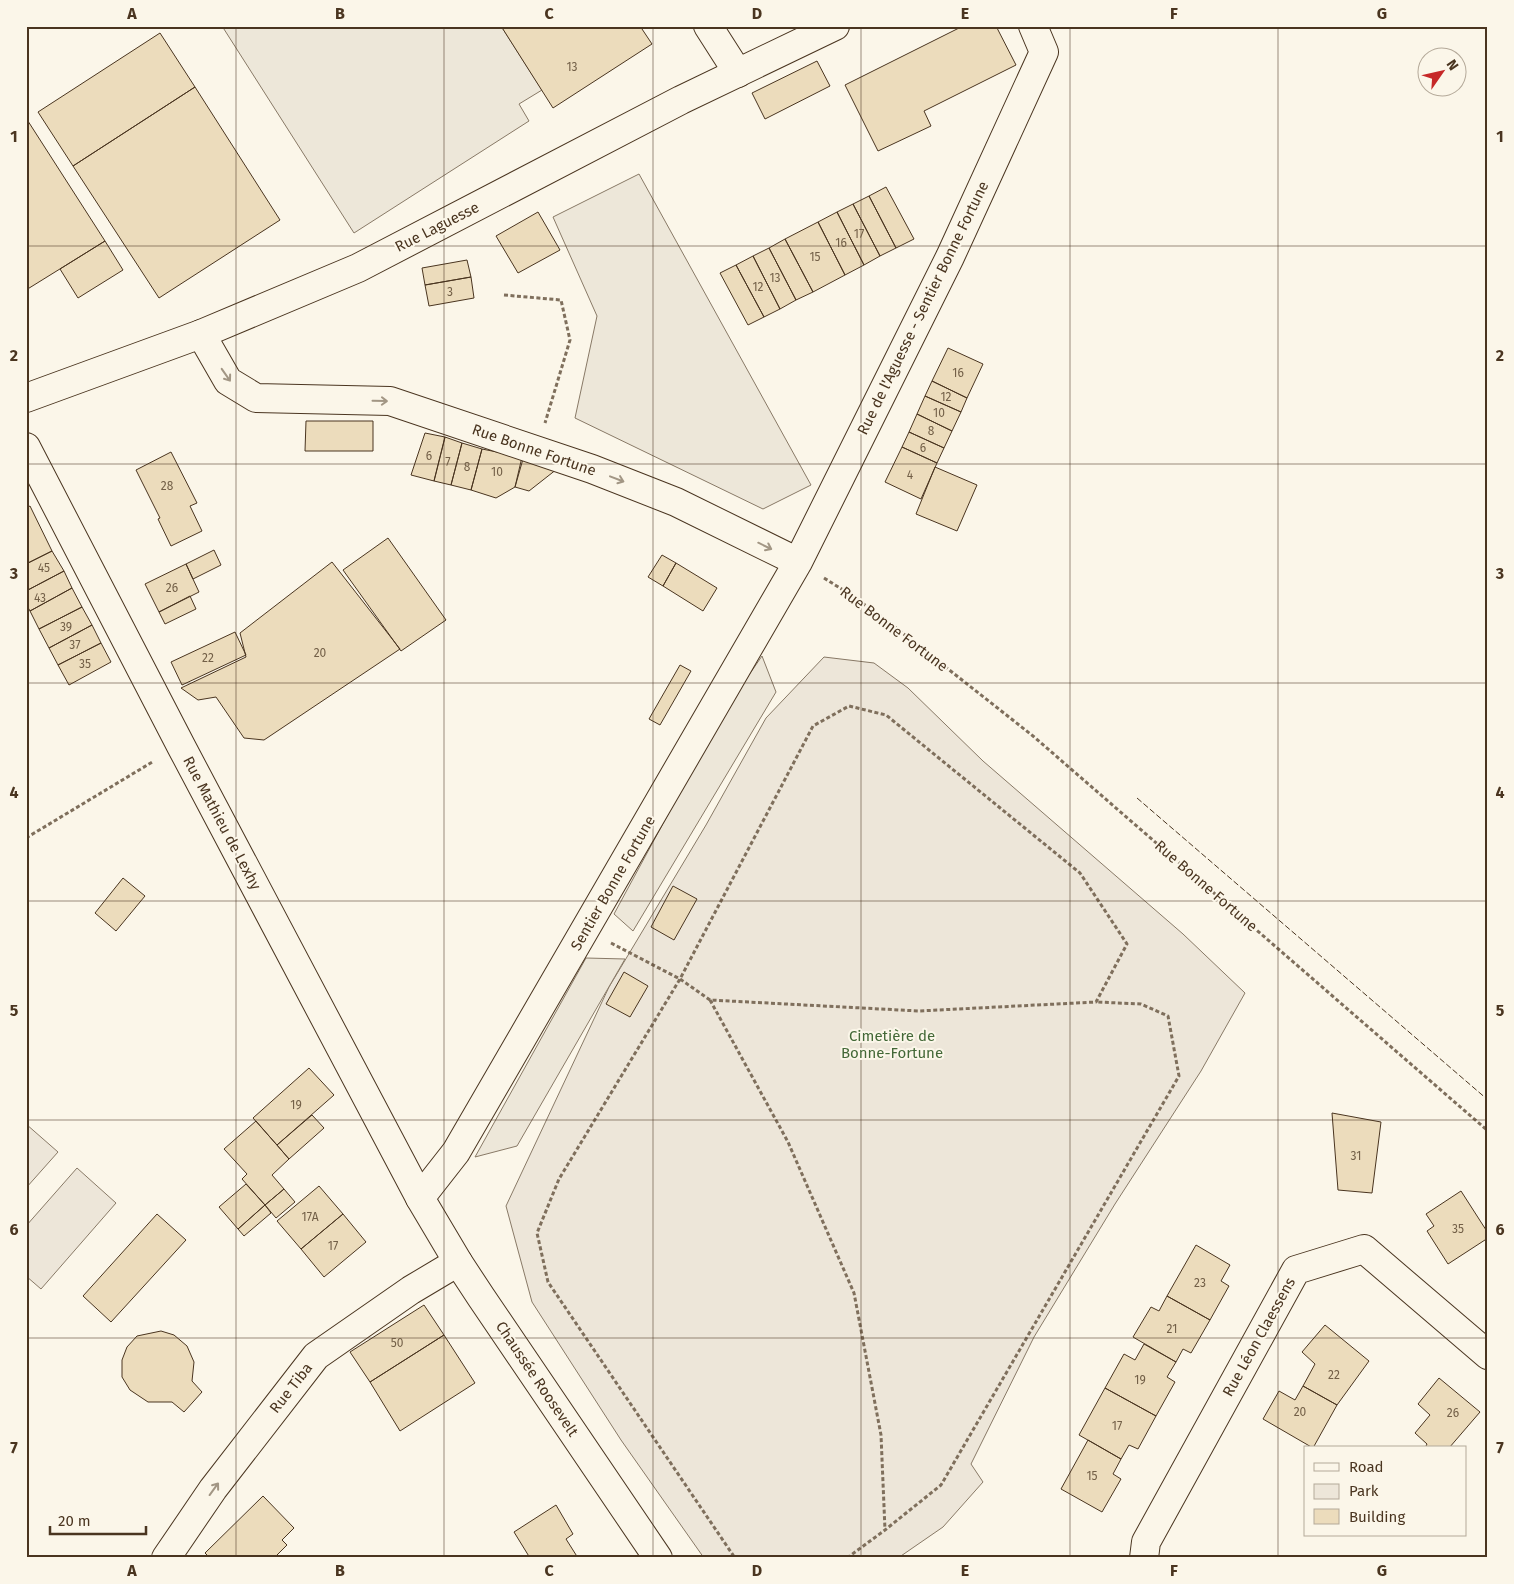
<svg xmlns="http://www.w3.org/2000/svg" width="1514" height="1584" viewBox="0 0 1514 1584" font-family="'Fira Sans',sans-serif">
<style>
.green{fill:#ede6d9;stroke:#887966}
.parking{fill:#ede7d9;stroke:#887966}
.building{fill:#ecdcbc;stroke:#4a3520}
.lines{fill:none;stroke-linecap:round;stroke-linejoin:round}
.minor-casing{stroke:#4a3520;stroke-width:30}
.tertiary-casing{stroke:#4a3520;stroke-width:30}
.secondary-casing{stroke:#4a3520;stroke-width:30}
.path{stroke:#7f6f5c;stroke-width:3;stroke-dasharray:4 2.5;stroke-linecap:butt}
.minor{stroke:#fbf6e9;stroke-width:28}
.tertiary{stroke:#fbf6e9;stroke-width:28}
.secondary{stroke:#fbf6e9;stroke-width:28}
.fence{stroke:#4a3520;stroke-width:1;stroke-dasharray:6 2.5;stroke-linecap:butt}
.oneway{stroke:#a29684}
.grid{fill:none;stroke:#4a3520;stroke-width:1;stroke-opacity:0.55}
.labels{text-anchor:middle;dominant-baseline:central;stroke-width:4;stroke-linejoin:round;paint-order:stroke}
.number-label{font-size:12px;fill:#725f47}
.street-label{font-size:15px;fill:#4a3520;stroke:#fbf6e9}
.park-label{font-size:15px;fill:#436837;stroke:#fbf6e9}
.neatline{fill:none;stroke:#4a3520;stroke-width:2}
.grid-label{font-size:16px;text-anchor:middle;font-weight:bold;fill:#4a3520}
</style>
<rect width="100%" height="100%" fill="#fbf6e9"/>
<!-- green -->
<path class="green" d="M 824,657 L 874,663 L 908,688 L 983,761 L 1183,934 L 1245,993 L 1201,1071 L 1115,1204 L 1034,1337 L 971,1464 L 983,1482 L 943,1527 L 898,1558 L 704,1558 L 621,1440 L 532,1302 L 506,1206 L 609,987 L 706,825 L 766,718 Z
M 26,1124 L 58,1152 L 26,1188 Z
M 77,1168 L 116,1203 L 41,1289 L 26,1276 L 26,1226 Z"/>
<!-- parking -->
<path class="parking" d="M 222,26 L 501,26 L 542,90 L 519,104 L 529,121 L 354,233 Z
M 639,174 L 811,485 L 763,509 L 575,418 L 597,316 L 553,217 Z
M 762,656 L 776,692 L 633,931 L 614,914 L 724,711 Z
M 586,958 L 625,959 L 517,1146 L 475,1157 Z"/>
<!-- building -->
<path class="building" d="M 501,26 L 640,26 L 652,44 L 553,108 Z
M 963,26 L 996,26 L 1016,65 L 924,111 L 931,126 L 878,151 L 845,85 Z
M 160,33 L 195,87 L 73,166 L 38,112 Z
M 817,61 L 830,86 L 765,119 L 752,93 Z
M 195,87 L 280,220 L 159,298 L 73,166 Z
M 26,118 L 105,241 L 26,290 Z
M 886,187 L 914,239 L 896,248 L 869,196 Z
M 869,196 L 896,248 L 880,256 L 853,204 Z
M 853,204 L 880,256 L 864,265 L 837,212 Z
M 538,212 L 560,250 L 518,273 L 496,236 Z
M 837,212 L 864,265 L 845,275 L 818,222 Z
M 818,222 L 845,275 L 813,292 L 785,239 Z
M 785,239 L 813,292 L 796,300 L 769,248 Z
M 105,241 L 123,270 L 78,298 L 60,269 Z
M 769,248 L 796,300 L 780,309 L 753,256 Z
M 753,256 L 780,309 L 764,317 L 736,265 Z
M 467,260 L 471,277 L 425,285 L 422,268 Z
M 736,265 L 764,317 L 748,325 L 720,273 Z
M 471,277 L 474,298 L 429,306 L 425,285 Z
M 948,348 L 983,364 L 967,398 L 932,381 Z
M 932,381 L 967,398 L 961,412 L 925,396 Z
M 925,396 L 961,412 L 952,431 L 917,414 Z
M 917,414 L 952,431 L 944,448 L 909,432 Z
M 306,421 L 373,421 L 373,451 L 305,451 Z
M 909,432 L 944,448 L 937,463 L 902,447 Z
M 425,433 L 445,437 L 434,481 L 411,475 Z
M 445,437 L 462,443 L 451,485 L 434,481 Z
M 462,443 L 482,449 L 471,490 L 451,485 Z
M 902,447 L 937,463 L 921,499 L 885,482 Z
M 482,449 L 522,457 L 515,487 L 496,498 L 471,490 Z
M 171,452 L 197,503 L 190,506 L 202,531 L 171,546 L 158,519 L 160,518 L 136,470 Z
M 523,459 L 557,469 L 529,491 L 515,487 Z
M 935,467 L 977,485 L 957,531 L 916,514 Z
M 30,506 L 52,551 L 26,564 L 26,508 Z
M 388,538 L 446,620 L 401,651 L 343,570 Z
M 214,550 L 221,565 L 193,579 L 186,564 Z
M 52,551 L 64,571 L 26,591 L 26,564 Z
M 662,555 L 676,563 L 663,586 L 648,577 Z
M 332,562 L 400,649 L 264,740 L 244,738 L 216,697 L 198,700 L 181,688 L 246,657 L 240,633 Z
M 676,563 L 717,588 L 703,611 L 663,586 Z
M 186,564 L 199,592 L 159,612 L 145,584 Z
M 64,571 L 72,588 L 30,611 L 26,604 L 26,591 Z
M 72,588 L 82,607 L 39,629 L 30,611 Z
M 190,596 L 196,609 L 165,624 L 159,612 Z
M 82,607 L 92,625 L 49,648 L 39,629 Z
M 92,625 L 101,643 L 58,665 L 49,648 Z
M 235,632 L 246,655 L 182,685 L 171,662 Z
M 101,643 L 111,662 L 69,685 L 58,665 Z
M 680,665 L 691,671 L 660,725 L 649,719 Z
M 123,878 L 145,896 L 116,931 L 95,913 Z
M 673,886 L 697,899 L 674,940 L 651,927 Z
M 624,972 L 648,986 L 630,1017 L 606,1004 Z
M 309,1068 L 334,1095 L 277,1145 L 253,1118 Z
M 1332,1113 L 1381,1122 L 1372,1193 L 1338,1190 Z
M 312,1115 L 324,1128 L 289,1159 L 277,1145 Z
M 256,1121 L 289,1159 L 272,1175 L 284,1189 L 265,1205 L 242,1179 L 247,1174 L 224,1149 Z
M 246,1184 L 265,1205 L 238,1229 L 219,1207 Z
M 319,1186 L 343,1214 L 301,1249 L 277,1221 Z
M 284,1189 L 295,1202 L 276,1218 L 265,1205 Z
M 1461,1191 L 1488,1233 L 1488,1238 L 1448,1264 L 1427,1231 L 1434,1226 L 1426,1214 Z
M 265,1205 L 271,1213 L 244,1236 L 238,1229 Z
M 157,1214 L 186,1240 L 111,1322 L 83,1296 Z
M 343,1214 L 366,1242 L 324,1277 L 301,1249 Z
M 1196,1245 L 1230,1265 L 1221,1281 L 1229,1286 L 1210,1320 L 1167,1296 Z
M 1167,1296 L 1210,1320 L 1191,1353 L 1183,1349 L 1176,1362 L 1133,1337 L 1151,1307 L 1159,1311 Z
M 424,1305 L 444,1335 L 370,1382 L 350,1352 Z
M 1325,1325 L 1369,1361 L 1337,1405 L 1303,1386 L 1315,1364 L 1302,1352 Z
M 161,1331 L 174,1335 L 187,1346 L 194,1362 L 192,1381 L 202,1392 L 184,1412 L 172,1402 L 148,1402 L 130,1390 L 122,1377 L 122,1360 L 127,1347 L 137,1336 Z
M 444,1335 L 475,1383 L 400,1431 L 370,1382 Z
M 1144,1344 L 1176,1362 L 1167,1377 L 1175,1382 L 1156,1416 L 1105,1388 L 1124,1354 L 1135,1360 Z
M 1439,1378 L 1480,1412 L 1449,1448 L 1425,1448 L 1427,1444 L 1415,1433 L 1430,1415 L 1418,1404 Z
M 1303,1386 L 1337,1405 L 1313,1448 L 1263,1419 L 1279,1391 L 1295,1400 Z
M 1105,1388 L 1156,1416 L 1138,1449 L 1129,1445 L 1121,1459 L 1079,1435 Z
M 1088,1440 L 1121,1459 L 1113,1474 L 1121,1479 L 1102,1512 L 1061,1489 Z
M 263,1496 L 294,1528 L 282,1540 L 287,1545 L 274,1558 L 210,1558 L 205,1553 Z
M 556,1505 L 573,1534 L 566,1539 L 578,1558 L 530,1558 L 514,1532 Z"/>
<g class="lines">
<!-- minor casing -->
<g class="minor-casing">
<path id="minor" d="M 708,26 L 738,73
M 201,334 L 228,381 L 256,398 L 390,401 L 592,469 L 676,502 L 798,562
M 420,1198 L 456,1152 L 798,562 L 950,257 L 1044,52 L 1033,26
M 166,1558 L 213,1489 L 316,1356 L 411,1290 L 458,1262
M 1144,1558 L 1146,1542 L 1296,1270 L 1364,1249 L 1488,1355"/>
</g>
<!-- tertiary casing -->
<g class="tertiary-casing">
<path id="tertiary" d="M 26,398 L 201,334 L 358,268 L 681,100 L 835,26"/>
</g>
<!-- secondary casing -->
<g class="secondary-casing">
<path id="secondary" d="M 26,447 L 181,746 L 420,1198 L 458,1262 L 481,1297 L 658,1558"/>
</g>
<!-- path -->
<path class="path" d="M 504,295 L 561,300 L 570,340 L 545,423
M 824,578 L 851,595 L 886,620 L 1033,736 L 1488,1131
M 26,838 L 154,761
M 611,943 L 680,979 L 710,1000 L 919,1011 L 1096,1002 L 1127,944 L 1080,873 L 886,715 L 849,706 L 813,726 L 680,979 L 559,1179 L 537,1233 L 548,1282 L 735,1558
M 710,1000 L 788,1142 L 854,1293 L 881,1435 L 885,1530
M 847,1558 L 885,1530 L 941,1485 L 1179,1076 L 1168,1016 L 1141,1004 L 1097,1002"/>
<!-- minor -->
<use href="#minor" class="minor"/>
<!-- tertiary -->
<use href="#tertiary" class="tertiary"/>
<!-- secondary -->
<use href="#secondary" class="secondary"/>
<!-- fence -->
<path class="fence" d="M 1137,798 L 1488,1100"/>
</g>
<!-- one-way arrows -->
<defs><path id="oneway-shaft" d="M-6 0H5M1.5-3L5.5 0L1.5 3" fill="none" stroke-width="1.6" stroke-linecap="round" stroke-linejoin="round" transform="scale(1.25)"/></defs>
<g class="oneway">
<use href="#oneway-shaft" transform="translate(226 375) rotate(55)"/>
<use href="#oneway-shaft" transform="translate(380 401) rotate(1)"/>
<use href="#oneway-shaft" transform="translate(617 479) rotate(21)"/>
<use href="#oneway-shaft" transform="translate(765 546) rotate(26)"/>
<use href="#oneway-shaft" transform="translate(214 1489) rotate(-54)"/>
</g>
<!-- grid -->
<path class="grid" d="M 236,26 L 236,1558M 444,26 L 444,1558M 653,26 L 653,1558M 861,26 L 861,1558M 1070,26 L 1070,1558M 1278,26 L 1278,1558M 26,246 L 1488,246M 26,464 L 1488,464M 26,683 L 1488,683M 26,901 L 1488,901M 26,1120 L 1488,1120M 26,1338 L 1488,1338"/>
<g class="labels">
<!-- number labels -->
<g class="number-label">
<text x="572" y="67">13</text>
<text x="859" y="234">17</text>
<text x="841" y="243">16</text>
<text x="815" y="257">15</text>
<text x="775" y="278">13</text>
<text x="758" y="287">12</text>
<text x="450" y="292">3</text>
<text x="958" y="373">16</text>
<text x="946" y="397">12</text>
<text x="939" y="413">10</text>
<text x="931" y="431">8</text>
<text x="923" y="448">6</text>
<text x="429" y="456">6</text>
<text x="448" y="462">7</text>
<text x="467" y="467">8</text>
<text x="497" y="472">10</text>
<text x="910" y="475">4</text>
<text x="167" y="486">28</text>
<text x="44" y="568">45</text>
<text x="172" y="588">26</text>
<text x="40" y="598">43</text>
<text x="66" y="627">39</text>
<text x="75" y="645">37</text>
<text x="320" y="653">20</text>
<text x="208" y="658">22</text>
<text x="85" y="664">35</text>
<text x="296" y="1105">19</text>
<text x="1356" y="1156">31</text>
<text x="310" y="1217">17A</text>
<text x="1458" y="1229">35</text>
<text x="333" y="1246">17</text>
<text x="1200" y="1283">23</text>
<text x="1172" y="1329">21</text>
<text x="397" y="1343">50</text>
<text x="1334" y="1375">22</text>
<text x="1140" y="1380">19</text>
<text x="1300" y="1412">20</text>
<text x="1453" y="1413">26</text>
<text x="1117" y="1426">17</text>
<text x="1092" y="1476">15</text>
</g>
<!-- street labels -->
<g class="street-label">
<text transform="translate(437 227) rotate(-27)">Rue Laguesse</text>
<text transform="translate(923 308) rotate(-64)">Rue de l'Aguesse - Sentier Bonne Fortune</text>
<text transform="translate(534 450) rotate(19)">Rue Bonne Fortune</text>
<text transform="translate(894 629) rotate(37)">Rue Bonne Fortune</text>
<text transform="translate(222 823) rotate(62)">Rue Mathieu de Lexhy</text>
<text transform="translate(613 883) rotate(-60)">Sentier Bonne Fortune</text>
<text transform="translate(1206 886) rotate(41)">Rue Bonne Fortune</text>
<text transform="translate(1259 1337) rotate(-61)">Rue Léon Claessens</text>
<text transform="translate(537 1379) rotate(56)">Chaussée Roosevelt</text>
<text transform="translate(291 1388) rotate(-52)">Rue Tiba</text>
</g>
<!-- park labels -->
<g class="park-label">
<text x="892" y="1036">Cimetière de<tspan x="892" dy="17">Bonne-Fortune</tspan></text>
</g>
</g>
<!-- border -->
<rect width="1514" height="1584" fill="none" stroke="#fbf6e9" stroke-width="55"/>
<!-- legend -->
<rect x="1304" y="1446" width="162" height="90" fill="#fbf6e9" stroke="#b4a999"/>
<rect x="1314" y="1463" width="25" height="8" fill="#fbf6e9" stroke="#b4a999"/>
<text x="1349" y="1472" font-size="15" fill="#4a3520">Road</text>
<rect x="1314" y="1484" width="25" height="15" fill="#ede6d9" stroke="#b4a999"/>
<text x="1349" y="1496" font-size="15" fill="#4a3520">Park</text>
<rect x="1314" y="1509" width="25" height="15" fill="#ecdcbc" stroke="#b4a999"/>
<text x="1349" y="1522" font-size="15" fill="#4a3520">Building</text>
<!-- north arrow -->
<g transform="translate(1442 72) rotate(56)"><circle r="24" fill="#fbf6e9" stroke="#b4a999"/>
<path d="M0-4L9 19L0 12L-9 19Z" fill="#c62828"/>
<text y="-8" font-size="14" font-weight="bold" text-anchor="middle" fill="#4a3520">N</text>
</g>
<!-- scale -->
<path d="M50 1526v8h96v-8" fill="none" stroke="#4a3520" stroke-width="2.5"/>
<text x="58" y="1526" font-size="15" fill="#4a3520" stroke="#fbf6e9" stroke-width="4" paint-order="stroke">20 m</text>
<rect x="28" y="28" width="1458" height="1528" class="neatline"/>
<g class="grid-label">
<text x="132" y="19">A</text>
<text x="340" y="19">B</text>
<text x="549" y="19">C</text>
<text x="757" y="19">D</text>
<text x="965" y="19">E</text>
<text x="1174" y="19">F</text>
<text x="1382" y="19">G</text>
<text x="14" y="142">1</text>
<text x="1500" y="142">1</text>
<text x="14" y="361">2</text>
<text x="1500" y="361">2</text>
<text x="14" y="579">3</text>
<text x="1500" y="579">3</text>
<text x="14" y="798">4</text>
<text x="1500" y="798">4</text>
<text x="14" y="1016">5</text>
<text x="1500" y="1016">5</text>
<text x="14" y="1235">6</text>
<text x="1500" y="1235">6</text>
<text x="14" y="1453">7</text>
<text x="1500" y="1453">7</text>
<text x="132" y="1576">A</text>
<text x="340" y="1576">B</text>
<text x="549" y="1576">C</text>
<text x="757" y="1576">D</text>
<text x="965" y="1576">E</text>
<text x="1174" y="1576">F</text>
<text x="1382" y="1576">G</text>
</g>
</svg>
